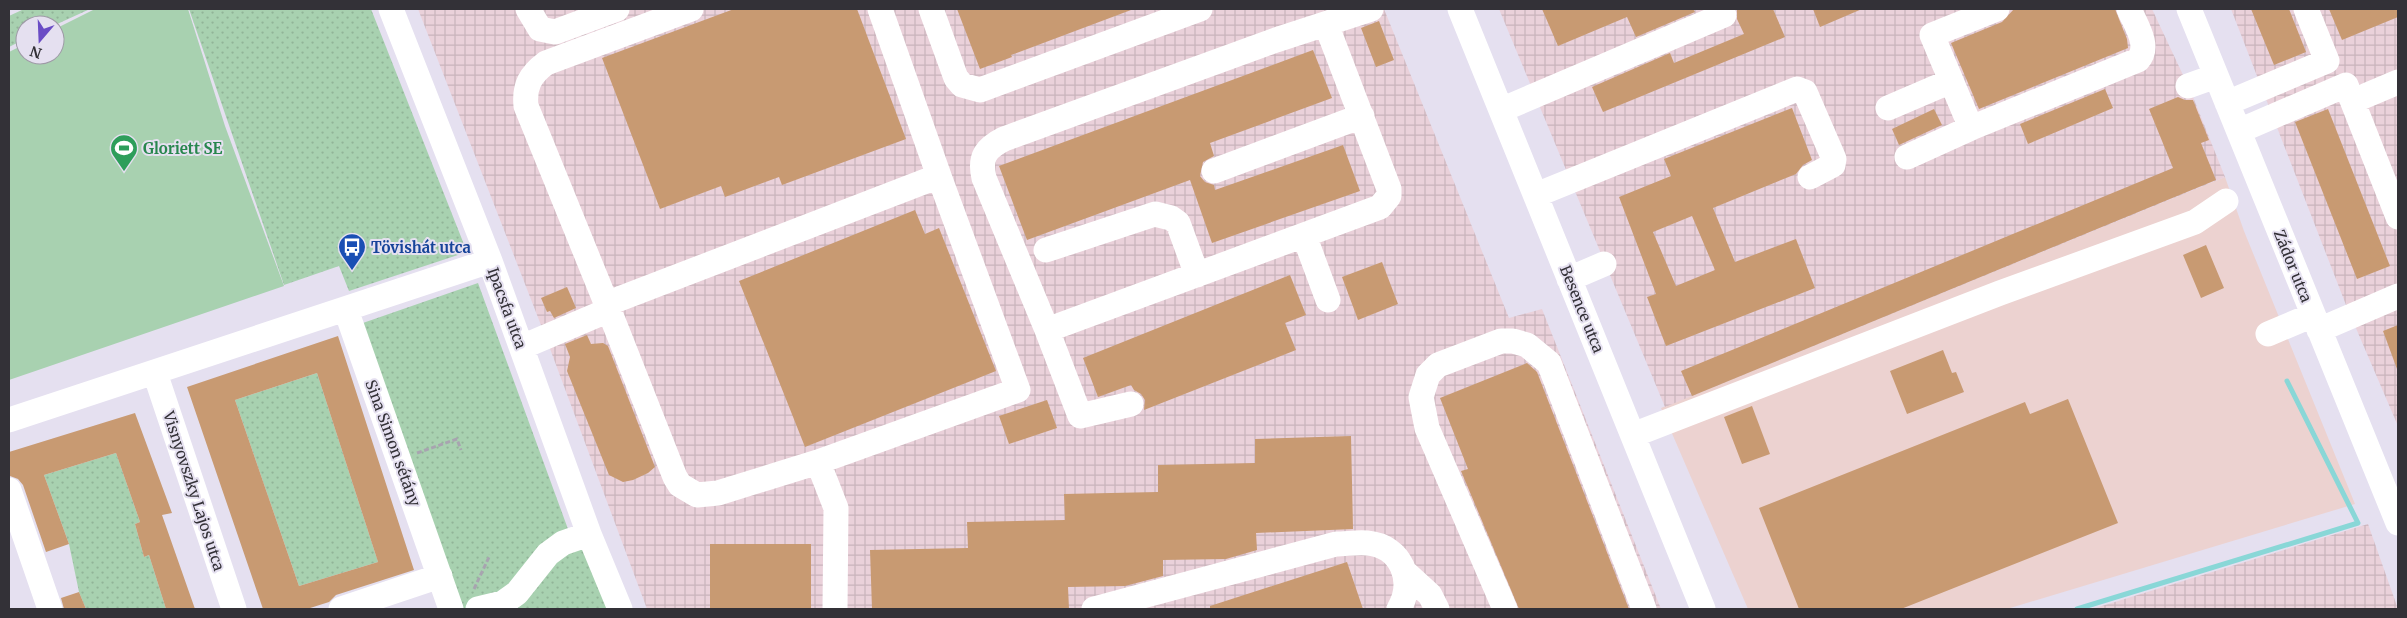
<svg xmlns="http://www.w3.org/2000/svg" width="2407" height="618" viewBox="0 0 2407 618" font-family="Merriweather,serif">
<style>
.commercial{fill:#ecd2d0}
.industrial{fill:url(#industrial-grid)}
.grass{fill:#a8d1b0}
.park{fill:url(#park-dots)}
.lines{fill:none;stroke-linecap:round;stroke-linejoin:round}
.stream{stroke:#89d7d7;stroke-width:5}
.building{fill:#c89a72;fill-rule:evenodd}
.path{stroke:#a8a4b0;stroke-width:3;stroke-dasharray:5 2.5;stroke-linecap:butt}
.minor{stroke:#fff;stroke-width:25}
.labels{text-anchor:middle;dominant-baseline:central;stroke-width:4;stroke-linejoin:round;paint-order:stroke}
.leisure-label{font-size:15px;font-weight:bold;fill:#27864d;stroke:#e5e0f0;text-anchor:start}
.transit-label{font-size:15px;font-weight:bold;fill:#164399;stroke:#e5e0f0;text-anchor:start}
.street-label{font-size:15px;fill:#333137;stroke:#e5e0f0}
</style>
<defs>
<pattern id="industrial-grid" width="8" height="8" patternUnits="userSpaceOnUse" patternTransform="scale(1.25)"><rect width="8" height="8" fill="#ead1da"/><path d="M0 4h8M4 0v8" fill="none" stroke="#c9b4bc"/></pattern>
<pattern id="park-dots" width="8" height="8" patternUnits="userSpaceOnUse" patternTransform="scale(1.25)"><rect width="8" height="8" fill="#a8d1b0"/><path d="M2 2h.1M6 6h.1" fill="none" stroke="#91b498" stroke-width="1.8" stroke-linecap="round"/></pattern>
</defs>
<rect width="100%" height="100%" fill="#e5e0f0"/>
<!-- commercial -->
<path class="commercial" d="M 2225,177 L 2244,231 L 2355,504 L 2007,609 L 1748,609 L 1661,408 Z"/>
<!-- industrial -->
<path class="industrial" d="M 418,9 L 1384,9 L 1509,318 L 1542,309 L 1661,609 L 647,609 L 546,338 Z
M 1499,9 L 2152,9 L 2191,92 L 2225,177 L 1665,407 Z
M 2231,9 L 2398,9 L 2398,426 L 2346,305 Z
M 2368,524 L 2398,609 L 2092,609 Z"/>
<!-- grass -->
<path class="grass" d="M 95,9 L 188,9 L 225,126 L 284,286 L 9,380 L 9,52 L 25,44 L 25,55 L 55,55 L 55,29 Z"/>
<!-- park -->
<path class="park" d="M 24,9 L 90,9 L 55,25 L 25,25 L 25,39 L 9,47 L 9,16 Z
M 189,9 L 371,9 L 467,252 L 349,291 L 339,266 L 284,285 Z
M 478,283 L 572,540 L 589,534 L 620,609 L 451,609 L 360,324 Z
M 317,373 L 378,562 L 299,586 L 235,400 Z
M 116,453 L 140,522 L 135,524 L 144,557 L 149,555 L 166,609 L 86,609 L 79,592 L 69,544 L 44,475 Z"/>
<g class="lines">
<!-- stream -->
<path class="stream" d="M 2077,609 L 2358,523 L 2287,381"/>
</g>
<!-- building -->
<path class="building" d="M 734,9 L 857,9 L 906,139 L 782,185 L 779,177 L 725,197 L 721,186 L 660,209 L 602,58 Z
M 957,9 L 1130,9 L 1131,10 L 1011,55 L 1012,57 L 980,69 Z
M 1542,9 L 1693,9 L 1695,12 L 1636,37 L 1627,17 L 1558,46 Z
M 1737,9 L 1773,9 L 1785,37 L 1603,112 L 1592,87 L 1670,53 L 1674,63 L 1744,34 L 1737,19 Z
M 1813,9 L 1862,9 L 1820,27 Z
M 2014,9 L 2115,9 L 2127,39 L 2128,48 L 1979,109 L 1951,43 L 2002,22 Z
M 2251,9 L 2289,9 L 2306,52 L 2274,65 Z
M 2329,9 L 2398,9 L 2398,17 L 2342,40 Z
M 1379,21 L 1394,60 L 1376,67 L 1361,28 Z
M 1313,50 L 1332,98 L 1210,143 L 1214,156 L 1203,162 L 1200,176 L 1205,182 L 1214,185 L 1215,190 L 1343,145 L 1360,191 L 1212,243 L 1190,180 L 1027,240 L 999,166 Z
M 2105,89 L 2113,108 L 2028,144 L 2020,124 Z
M 2178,97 L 2185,100 L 2193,100 L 2209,140 L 2201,143 L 2216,180 L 1692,396 L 1681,371 L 2173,168 L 2149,109 Z
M 1792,108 L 1812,160 L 1803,165 L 1796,174 L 1713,208 L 1735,262 L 1796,239 L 1815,288 L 1666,346 L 1647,297 L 1656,294 L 1619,197 L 1671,176 L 1664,159 ZM 1692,216 L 1715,270 L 1676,286 L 1653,232 Z
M 1934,109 L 1942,125 L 1899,145 L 1892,129 Z
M 2328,109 L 2390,266 L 2357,279 L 2295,122 Z
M 915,210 L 925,234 L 939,228 L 996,371 L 805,447 L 739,281 Z
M 2206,245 L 2224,288 L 2201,298 L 2183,255 Z
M 1382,262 L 1398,304 L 1358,320 L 1342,277 Z
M 1290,275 L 1306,315 L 1285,323 L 1296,350 L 1144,410 L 1145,400 L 1141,394 L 1134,390 L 1131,385 L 1098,397 L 1083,358 Z
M 567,287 L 576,308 L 554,318 L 550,311 L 547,312 L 541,298 Z
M 2398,325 L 2398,368 L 2397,369 L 2383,331 Z
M 587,335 L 591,344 L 603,343 L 608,346 L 655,467 L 648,473 L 633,480 L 623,482 L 609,475 L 567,371 L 570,357 L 565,344 Z
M 338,336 L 414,570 L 336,595 L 329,602 L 307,609 L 263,609 L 187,387 ZM 317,373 L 378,562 L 299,586 L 235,400 Z
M 1943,350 L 1952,373 L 1956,372 L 1964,392 L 1907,414 L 1890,371 Z
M 1527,363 L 1537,372 L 1629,609 L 1519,609 L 1461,471 L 1468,469 L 1440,398 Z
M 2068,399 L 2118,523 L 1901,609 L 1799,609 L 1759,508 L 2025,402 L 2030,414 Z
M 1047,400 L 1057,428 L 1009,444 L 999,416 Z
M 1752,406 L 1770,454 L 1742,464 L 1724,417 Z
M 135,413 L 172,513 L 162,515 L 195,609 L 166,609 L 149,555 L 144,557 L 135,524 L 140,522 L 116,453 L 44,475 L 69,544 L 46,552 L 23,485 L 18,479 L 10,476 L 9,472 L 9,452 Z
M 1351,436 L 1353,529 L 1256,533 L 1257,550 L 1226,559 L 1163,560 L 1163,576 L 1125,586 L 1068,587 L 1069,609 L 872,609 L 870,550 L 968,548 L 967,522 L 1065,520 L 1064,494 L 1158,492 L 1158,465 L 1255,463 L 1255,439 Z
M 710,544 L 811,544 L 811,609 L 710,609 Z
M 1347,562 L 1363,609 L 1210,609 L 1210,606 Z
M 79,592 L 86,609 L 64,609 L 61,598 Z"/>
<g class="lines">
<!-- path -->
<path class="path" d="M 417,453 L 457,439 L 461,450
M 474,589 L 490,555"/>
<!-- minor -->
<path class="minor" d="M 391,9 L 490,261 L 589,534 L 620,609
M 528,9 L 540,29 L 555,32 L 617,9
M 931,9 L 956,78 L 962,85 L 980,90 L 1200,9
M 1460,9 L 1703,609
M 1997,9 L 1932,35 L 1971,128 L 2138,60 C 2151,46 2135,24 2129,9
M 2189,9 L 2398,523
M 1326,24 L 1389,189 L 1389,196 L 1380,207 L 1047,330 L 984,178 C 979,157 986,148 1004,139 L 1276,40 L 1371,9
M 2188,86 L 2216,76
M 2353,101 L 2398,82
M 2227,103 L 2327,61 L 2306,9
M 1888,108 L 1951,81
M 1501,110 L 1724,15
M 2239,131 L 2346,85 L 2398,217
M 1907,157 L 1971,128
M 1214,171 L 1362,116
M 1536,195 L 1797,89 L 1805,92 L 1834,159 L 1833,165 L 1810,177
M 1304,235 L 1328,300
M 1046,250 L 1155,214 L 1171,218 L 1178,223 L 1197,275
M 1569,279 L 1604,264
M 606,304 L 939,176 L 880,9
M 346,310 L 451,609
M 609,310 L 675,477 L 680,485 L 697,495 L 718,493 L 818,462 L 1018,390 L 939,176
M 1047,330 L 1080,416 L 1131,404
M 2319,330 L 2398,296
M 2268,334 L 2313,315
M 522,347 L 609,310 L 526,106 C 524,86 530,75 546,63 L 691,9
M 155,373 L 234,609
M 9,420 L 490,261
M 1633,435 L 2000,293 L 2195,222 L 2226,201
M 818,462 L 836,508 L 835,609
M 9,490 L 50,609
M 1407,574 L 1430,595 L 1437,609
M 341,609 L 440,576
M 478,609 L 503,603 L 517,593 L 548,554 L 563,543 L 589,534
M 1094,609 L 1336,544 C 1346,544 1357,542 1367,543 C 1402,546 1415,581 1399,609
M 1505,609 L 1427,428 L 1421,397 L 1428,375 L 1438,365 L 1501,341 L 1513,341 L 1527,345 L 1549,363 L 1644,609"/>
</g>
<!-- icons -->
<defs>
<g id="stadium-pin" transform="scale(1.4375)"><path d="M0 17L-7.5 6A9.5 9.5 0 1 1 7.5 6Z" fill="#2e9e5b" stroke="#e5e0f0"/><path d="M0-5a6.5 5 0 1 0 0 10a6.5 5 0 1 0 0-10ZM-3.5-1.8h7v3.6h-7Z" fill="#fff"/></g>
<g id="bus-pin" transform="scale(1.4375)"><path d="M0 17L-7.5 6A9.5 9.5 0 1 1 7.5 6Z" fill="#1a4fb4" stroke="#e5e0f0"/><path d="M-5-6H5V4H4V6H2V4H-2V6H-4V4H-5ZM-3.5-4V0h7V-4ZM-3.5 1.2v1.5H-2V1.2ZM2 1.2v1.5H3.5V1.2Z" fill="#fff"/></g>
</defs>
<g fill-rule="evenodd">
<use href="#stadium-pin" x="124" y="148"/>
<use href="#bus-pin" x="352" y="247"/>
</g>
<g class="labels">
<!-- leisure labels -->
<g class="leisure-label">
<text x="143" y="148">Gloriett SE</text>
</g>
<!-- transit labels -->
<g class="transit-label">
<text x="371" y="247">Tövishát utca</text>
</g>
<!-- street labels -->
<g class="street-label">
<text transform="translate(2293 266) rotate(68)">Zádor utca</text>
<text transform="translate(507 308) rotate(70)">Ipacsfa utca</text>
<text transform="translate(1582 309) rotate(68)">Besence utca</text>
<text transform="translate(393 443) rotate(70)">Sina Simon sétány</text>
<text transform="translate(194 491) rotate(72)">Visnyovszky Lajos utca</text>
</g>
</g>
<!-- border -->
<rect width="2407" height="618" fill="none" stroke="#333137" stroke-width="20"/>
<!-- north arrow -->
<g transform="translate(40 40) rotate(199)"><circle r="24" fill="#e5e0f0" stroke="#9e9aa6"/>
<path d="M0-4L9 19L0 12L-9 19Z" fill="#6a4cc5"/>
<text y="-8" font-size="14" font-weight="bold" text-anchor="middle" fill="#333137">N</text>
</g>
</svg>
